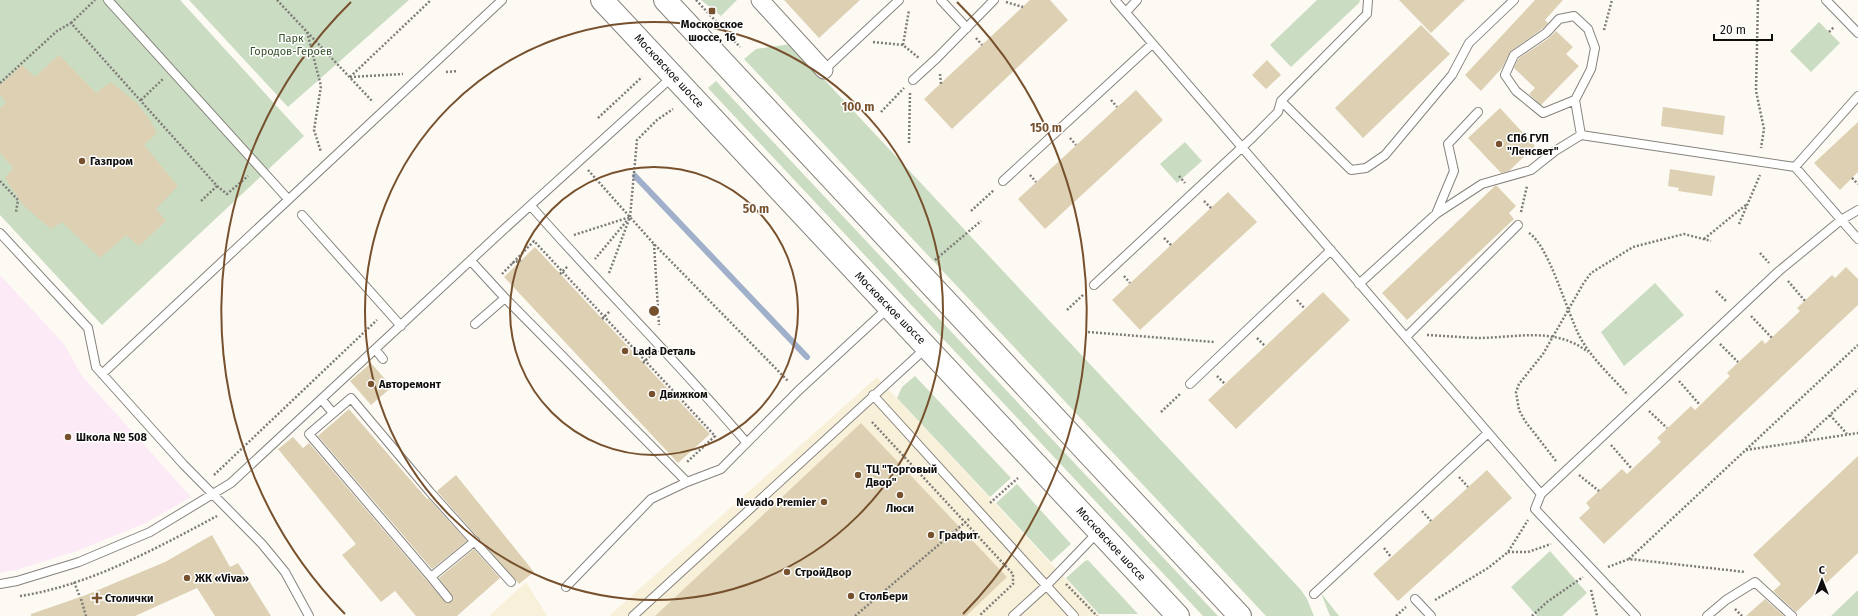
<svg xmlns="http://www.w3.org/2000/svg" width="1858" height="616" viewBox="0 0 1858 616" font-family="'Fira Sans',sans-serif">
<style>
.commercial{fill:#f9f0da}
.education{fill:#fcebf6}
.green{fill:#cadcc1}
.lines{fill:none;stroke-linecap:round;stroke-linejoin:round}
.stream{stroke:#a0afca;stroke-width:6}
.building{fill:#ded1b3}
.service-casing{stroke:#86837d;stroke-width:10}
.minor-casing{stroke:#86837d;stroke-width:19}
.primary-casing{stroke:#86837d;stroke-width:24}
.path{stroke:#7e7c78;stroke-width:2.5;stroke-dasharray:2 2;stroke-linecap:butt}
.service{stroke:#fff;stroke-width:8}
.minor{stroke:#fff;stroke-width:17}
.primary{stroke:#fff;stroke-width:22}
.ring{fill:none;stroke:#77512d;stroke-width:2}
.poi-dot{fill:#77512d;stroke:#fff;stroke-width:1.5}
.labels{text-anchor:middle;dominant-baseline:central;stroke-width:3;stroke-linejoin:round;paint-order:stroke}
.poi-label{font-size:11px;font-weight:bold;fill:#100f0d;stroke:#fff;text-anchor:start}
.park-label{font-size:11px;fill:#365128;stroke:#fff}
.street-label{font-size:11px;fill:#100f0d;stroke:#fff}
.centre{fill:#77512d;stroke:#fff;stroke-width:2}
.ring-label{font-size:12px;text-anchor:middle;font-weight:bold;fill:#77512d;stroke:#fff;stroke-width:3;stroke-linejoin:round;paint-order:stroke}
</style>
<rect width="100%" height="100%" fill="#fdfaf4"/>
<!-- commercial -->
<path class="commercial" d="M 877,377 L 1100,616 L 608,616 L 609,616 Z
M 526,582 L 547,616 L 489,616 Z"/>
<!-- education -->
<path class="education" d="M 0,275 L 64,344 L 82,376 L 191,497 L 146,523 L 77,551 L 16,570 L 0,573 Z"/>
<!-- green -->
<path class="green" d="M 0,0 L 180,0 L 304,136 L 102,325 L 0,215 Z
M 189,0 L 409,0 L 288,107 Z
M 701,0 L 737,0 L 721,16 Z
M 1317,0 L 1360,0 L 1359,3 L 1291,67 L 1270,45 Z
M 1819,22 L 1840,43 L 1811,72 L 1790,51 Z
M 791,44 L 1301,590 L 1307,599 L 1314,616 L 1266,616 L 744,59 L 756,49 Z
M 716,81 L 1218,616 L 1203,616 L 708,88 Z
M 1185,142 L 1202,161 L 1177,183 L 1160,164 Z
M 1655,283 L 1684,315 L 1624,366 L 1601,332 Z
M 915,376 L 1011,478 L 990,497 L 897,398 L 902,387 Z
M 1017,484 L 1071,544 L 1051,562 L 996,503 Z
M 1550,551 L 1587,593 L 1562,616 L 1537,616 L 1511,587 Z
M 1088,560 L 1138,614 L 1099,614 L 1066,578 L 1085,561 Z
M 1858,590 L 1858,616 L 1831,616 Z
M 1321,593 L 1339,616 L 1330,616 Z"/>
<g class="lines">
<!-- stream -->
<path class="stream" d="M 635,176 L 807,357"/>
</g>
<!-- building -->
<path class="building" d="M 784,0 L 860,0 L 819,38 Z
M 1030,0 L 1050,0 L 1068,20 L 952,129 L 924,99 Z
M 1399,0 L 1465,0 L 1431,33 Z
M 1535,0 L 1563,0 L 1545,20 L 1548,23 L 1542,29 L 1511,51 L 1502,68 L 1481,91 L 1465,75 Z
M 1421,25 L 1450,54 L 1363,138 L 1335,108 Z
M 1556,31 L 1573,47 L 1566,54 L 1579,66 L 1541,105 L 1529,94 L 1535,88 L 1514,68 L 1518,59 L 1549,38 Z
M 59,55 L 96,93 L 111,82 L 137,103 L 151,122 L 157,133 L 144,145 L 178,186 L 156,209 L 166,221 L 139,246 L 126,235 L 100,258 L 62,222 L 51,229 L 23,205 L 5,178 L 13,168 L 0,153 L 0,108 L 6,103 L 0,94 L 0,85 L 22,65 L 35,77 Z
M 1267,60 L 1281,75 L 1266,89 L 1252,75 Z
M 1136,90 L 1163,120 L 1045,229 L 1018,199 Z
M 1663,107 L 1725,116 L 1723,135 L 1661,126 Z
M 1500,108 L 1535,146 L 1509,171 L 1501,173 L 1468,138 Z
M 1858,122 L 1858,172 L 1840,190 L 1814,163 Z
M 1670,169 L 1715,176 L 1712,196 L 1678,191 L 1679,188 L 1668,186 Z
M 1495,186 L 1497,186 L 1516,206 L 1509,213 L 1514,219 L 1407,320 L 1382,293 Z
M 1228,192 L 1257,222 L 1140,330 L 1112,300 Z
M 535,247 L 710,434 L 678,463 L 504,277 Z
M 1846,267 L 1858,279 L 1858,305 L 1604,544 L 1579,518 L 1590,508 L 1586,503 L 1622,469 L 1627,474 L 1661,442 L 1657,438 L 1691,406 L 1695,410 L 1730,376 L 1727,373 L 1762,340 L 1765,344 L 1800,311 L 1797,308 L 1832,275 L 1835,278 Z
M 1323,292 L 1350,320 L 1236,429 L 1208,400 Z
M 371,363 L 392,387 L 371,405 L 350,381 Z
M 349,409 L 427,499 L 428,498 L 467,541 L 432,569 L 318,436 Z
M 861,423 L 1007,577 L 966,616 L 655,616 Z
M 293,437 L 303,448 L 309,443 L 446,603 L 451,602 L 453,597 L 439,578 L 474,549 L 500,578 L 457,616 L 416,616 L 395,591 L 381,602 L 342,555 L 356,544 L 278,449 Z
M 1858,456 L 1858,553 L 1796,612 L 1773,591 L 1781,584 L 1753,555 Z
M 1487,470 L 1512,498 L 1398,601 L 1373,574 Z
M 456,475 L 534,572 L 519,584 L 437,491 Z
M 212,535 L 230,567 L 238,563 L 271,616 L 215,616 L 197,588 L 135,616 L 31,616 L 31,614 L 86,595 L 165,562 Z
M 1765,599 L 1784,616 L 1746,616 Z"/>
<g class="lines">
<!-- service casing -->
<g class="service-casing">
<path id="service" d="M 108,0 L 288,199
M 941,0 L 967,28
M 1115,0 L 1541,494
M 1826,0 L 1858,33
M 1126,12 L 1137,0
M 824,70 L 899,0
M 913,80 L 937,58 L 994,0
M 1575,100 L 1543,113 L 1516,91 L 1505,75 L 1514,55 L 1546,33 L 1559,19 L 1574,16 L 1588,29 L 1595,48 L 1591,69 L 1575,100 L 1581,135
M 1281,101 L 1351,170 L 1366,168 L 1385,155 L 1452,75 L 1469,43 L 1514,0
M 1795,167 L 1858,96
M 1003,181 L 1152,44
M 531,206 C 601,286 677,361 746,442
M 1436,214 L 1454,171 L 1448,144 L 1478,112
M 302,215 L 401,326
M 0,233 L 88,328 L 96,367 L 183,464 L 262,544 L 285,572 L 309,616
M 471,261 L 505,298 L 687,482 L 721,469 L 798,391 L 888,308
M 1359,284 L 1436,214 L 1482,184 L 1531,170 L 1555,151 L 1581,135 L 1795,167 L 1858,239
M 1094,285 L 1253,137 L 1278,112 L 1281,101 L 1367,14 L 1368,0
M 475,324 L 505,298
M 1406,337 L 1518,225
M 375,349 L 383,359
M 102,374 L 502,0
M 1190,384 L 1331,250
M 873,395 L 1074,616
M 322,400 L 333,413
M 431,577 L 309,434 L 351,398 L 430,492 L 511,582
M 0,584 L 17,581 L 79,562 L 150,532 L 231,483 L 501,232 L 672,77
M 566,587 L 651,499 L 687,482
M 1314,594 L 1488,433
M 448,598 L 431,577 L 475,541
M 1415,599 L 1431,616
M 633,616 L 926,348
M 1013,616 L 1046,586 L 1098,532
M 1636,616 L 1535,509 L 1541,494 L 1779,271 L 1841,220 L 1858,210
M 1707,616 L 1726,600 L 1755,582 L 1792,616"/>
</g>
<!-- minor casing -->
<g class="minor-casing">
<path id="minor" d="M 760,0 L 824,70"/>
</g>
<!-- primary casing -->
<g class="primary-casing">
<path id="primary" d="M 602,0 L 1178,616
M 665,0 L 1240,616"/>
</g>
<!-- path -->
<path class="path" d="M 277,0 L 373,102
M 696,0 L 740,47
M 1758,0 L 1756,91 L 1764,129 L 1761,148
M 1006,2 L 1023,7
M 71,23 L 95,0
M 1604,30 L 1612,0
M 307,32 L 321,86 L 314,130 L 321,152
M 1829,32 L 1834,27
M 976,38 L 982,45
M 873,42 L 903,45 L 919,58
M 903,45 L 909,10
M 446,72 L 458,71
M 940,74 L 941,84
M 350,77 L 431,0
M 350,77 L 403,74
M 0,83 L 57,31 L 71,23 L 217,186 L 200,202
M 141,100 L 163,79
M 1111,100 L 1117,107
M 881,112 L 904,88
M 598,118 L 642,77
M 1070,138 L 1076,145
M 909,143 L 910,93
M 588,170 L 654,244 L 788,381
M 1030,175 L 1036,182
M 1179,176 L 1185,183
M 1852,178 L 1858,184
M 0,181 L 18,200 L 16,212
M 217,186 L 227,194 L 248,176
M 1204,201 L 1211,208
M 971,211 L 994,190
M 1521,212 L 1527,186
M 1739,224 L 1760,175
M 1529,233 C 1550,247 1567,314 1581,339 C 1593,360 1612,377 1628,395
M 574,235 L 630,217 L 595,259
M 1164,238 L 1171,245
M 1704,239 L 1747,204
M 654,244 L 659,325
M 1760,253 L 1769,263
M 935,260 L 981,221
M 512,263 L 521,260
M 609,273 L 630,217 L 637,140 L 657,120 L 673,109
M 502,274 L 534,241 L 715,436 L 686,463
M 560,274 L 568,266
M 1124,276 L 1130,283
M 1788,281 L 1805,301
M 1716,291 L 1727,302
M 1297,300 L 1305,309
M 1067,310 L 1084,294
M 1751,316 L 1772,338
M 602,319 L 610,311
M 1088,332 L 1214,342
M 1427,335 C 1444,336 1460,337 1477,338 C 1515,338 1555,326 1588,352
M 1257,338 L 1265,346
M 1720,344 L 1738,362
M 643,363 L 651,355
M 1217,376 L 1225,384
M 1679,381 L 1700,405
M 1649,411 L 1667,428
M 1161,412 L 1181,393
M 1830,415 L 1847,434
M 872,422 L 1013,574 L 1013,584 L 979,616
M 1802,441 L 1858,389
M 1611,445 L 1632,469
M 1746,450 L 1858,433
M 1556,461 L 1525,421 L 1519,410 L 1516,392 L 1519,384 L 1543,354 L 1583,284 L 1591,273 L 1633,247 L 1684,234 L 1711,241
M 214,475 L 377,320
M 1579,475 L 1599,491
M 1459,477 L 1468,487
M 990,503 L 1018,478
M 1422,511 L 1431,521
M 1384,548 L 1391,557
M 1508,552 L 1528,552 L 1551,544
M 1629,559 L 1858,345
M 1608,567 L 1629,559 L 1745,572
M 74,582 L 80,597
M 1066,584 L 1097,616
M 1591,590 L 1597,616
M 20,596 C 88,586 157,548 217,516
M 81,599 L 86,616
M 1435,600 L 1488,568 L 1508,552 L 1528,520
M 1735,609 L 1742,616
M 855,616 L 969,519
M 1396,616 L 1406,607
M 1532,616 L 1547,602 L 1583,577"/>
<!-- service -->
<use href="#service" class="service"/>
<!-- minor -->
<use href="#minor" class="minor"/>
<!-- primary -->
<use href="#primary" class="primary"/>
</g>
<!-- distance rings -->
<g class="ring">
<circle cx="654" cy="311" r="144"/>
<circle cx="654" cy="311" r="289"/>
<path d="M345 614A433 433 0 0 1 351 2M957 2A433 433 0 0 1 963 614"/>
</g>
<!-- markers -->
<g class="poi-dot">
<rect x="708" y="7" width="8" height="8" rx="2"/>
<circle cx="1499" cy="144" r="4"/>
<circle cx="82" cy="161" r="4"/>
<circle cx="625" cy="351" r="4"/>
<circle cx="371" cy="384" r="4"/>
<circle cx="652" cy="394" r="4"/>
<circle cx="68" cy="437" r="4"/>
<circle cx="858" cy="475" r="4"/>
<circle cx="900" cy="495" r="4"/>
<circle cx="824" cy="502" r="4"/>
<circle cx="931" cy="535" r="4"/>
<circle cx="787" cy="572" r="4"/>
<circle cx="187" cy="578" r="4"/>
<circle cx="851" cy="596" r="4"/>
<path d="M95 592h4v4h4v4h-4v4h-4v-4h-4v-4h4z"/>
</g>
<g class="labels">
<!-- poi labels -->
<g class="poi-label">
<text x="712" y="24" text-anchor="middle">Московское<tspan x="712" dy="13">шоссе, 16</tspan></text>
<text x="1507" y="138">СПб ГУП<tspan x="1507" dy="13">"Ленсвет"</tspan></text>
<text x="90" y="161">Газпром</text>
<text x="633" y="351">Lada Dеталь</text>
<text x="379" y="384">Авторемонт</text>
<text x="660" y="394">Движком</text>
<text x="76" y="437">Школа № 508</text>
<text x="866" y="469">ТЦ "Торговый<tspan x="866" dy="13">Двор"</tspan></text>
<text x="816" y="502" text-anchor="end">Nevado Premier</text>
<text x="900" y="508" text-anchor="middle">Люси</text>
<text x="939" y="535">Графит</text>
<text x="795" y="572">СтройДвор</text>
<text x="195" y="578">ЖК «Viva»</text>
<text x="859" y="596">СтолБери</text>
<text x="105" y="598">Столички</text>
</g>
<!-- park labels -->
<g class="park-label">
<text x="291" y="38">Парк<tspan x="291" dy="13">Городов-Героев</tspan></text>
</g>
<!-- street labels -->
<g class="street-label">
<text transform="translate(669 71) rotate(47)">Московское шоссе</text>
<text transform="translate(890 308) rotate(46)">Московское шоссе</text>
<text transform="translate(1111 544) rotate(47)">Московское шоссе</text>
</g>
</g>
<circle cx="654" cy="311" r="6" class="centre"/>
<g class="ring-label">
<text x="858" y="111">100 m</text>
<text x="1046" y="132">150 m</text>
<text x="756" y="213">50 m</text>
</g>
<!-- north arrow -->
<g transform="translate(1822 580)" stroke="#ffffff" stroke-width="3" paint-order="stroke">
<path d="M0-3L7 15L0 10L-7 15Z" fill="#100f0d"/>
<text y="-6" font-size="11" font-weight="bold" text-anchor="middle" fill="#100f0d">С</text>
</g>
<!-- scale -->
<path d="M1714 34v6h58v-6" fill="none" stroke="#100f0d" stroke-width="2"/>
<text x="1720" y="34" font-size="12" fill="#100f0d" stroke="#ffffff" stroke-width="3" paint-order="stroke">20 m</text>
</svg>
